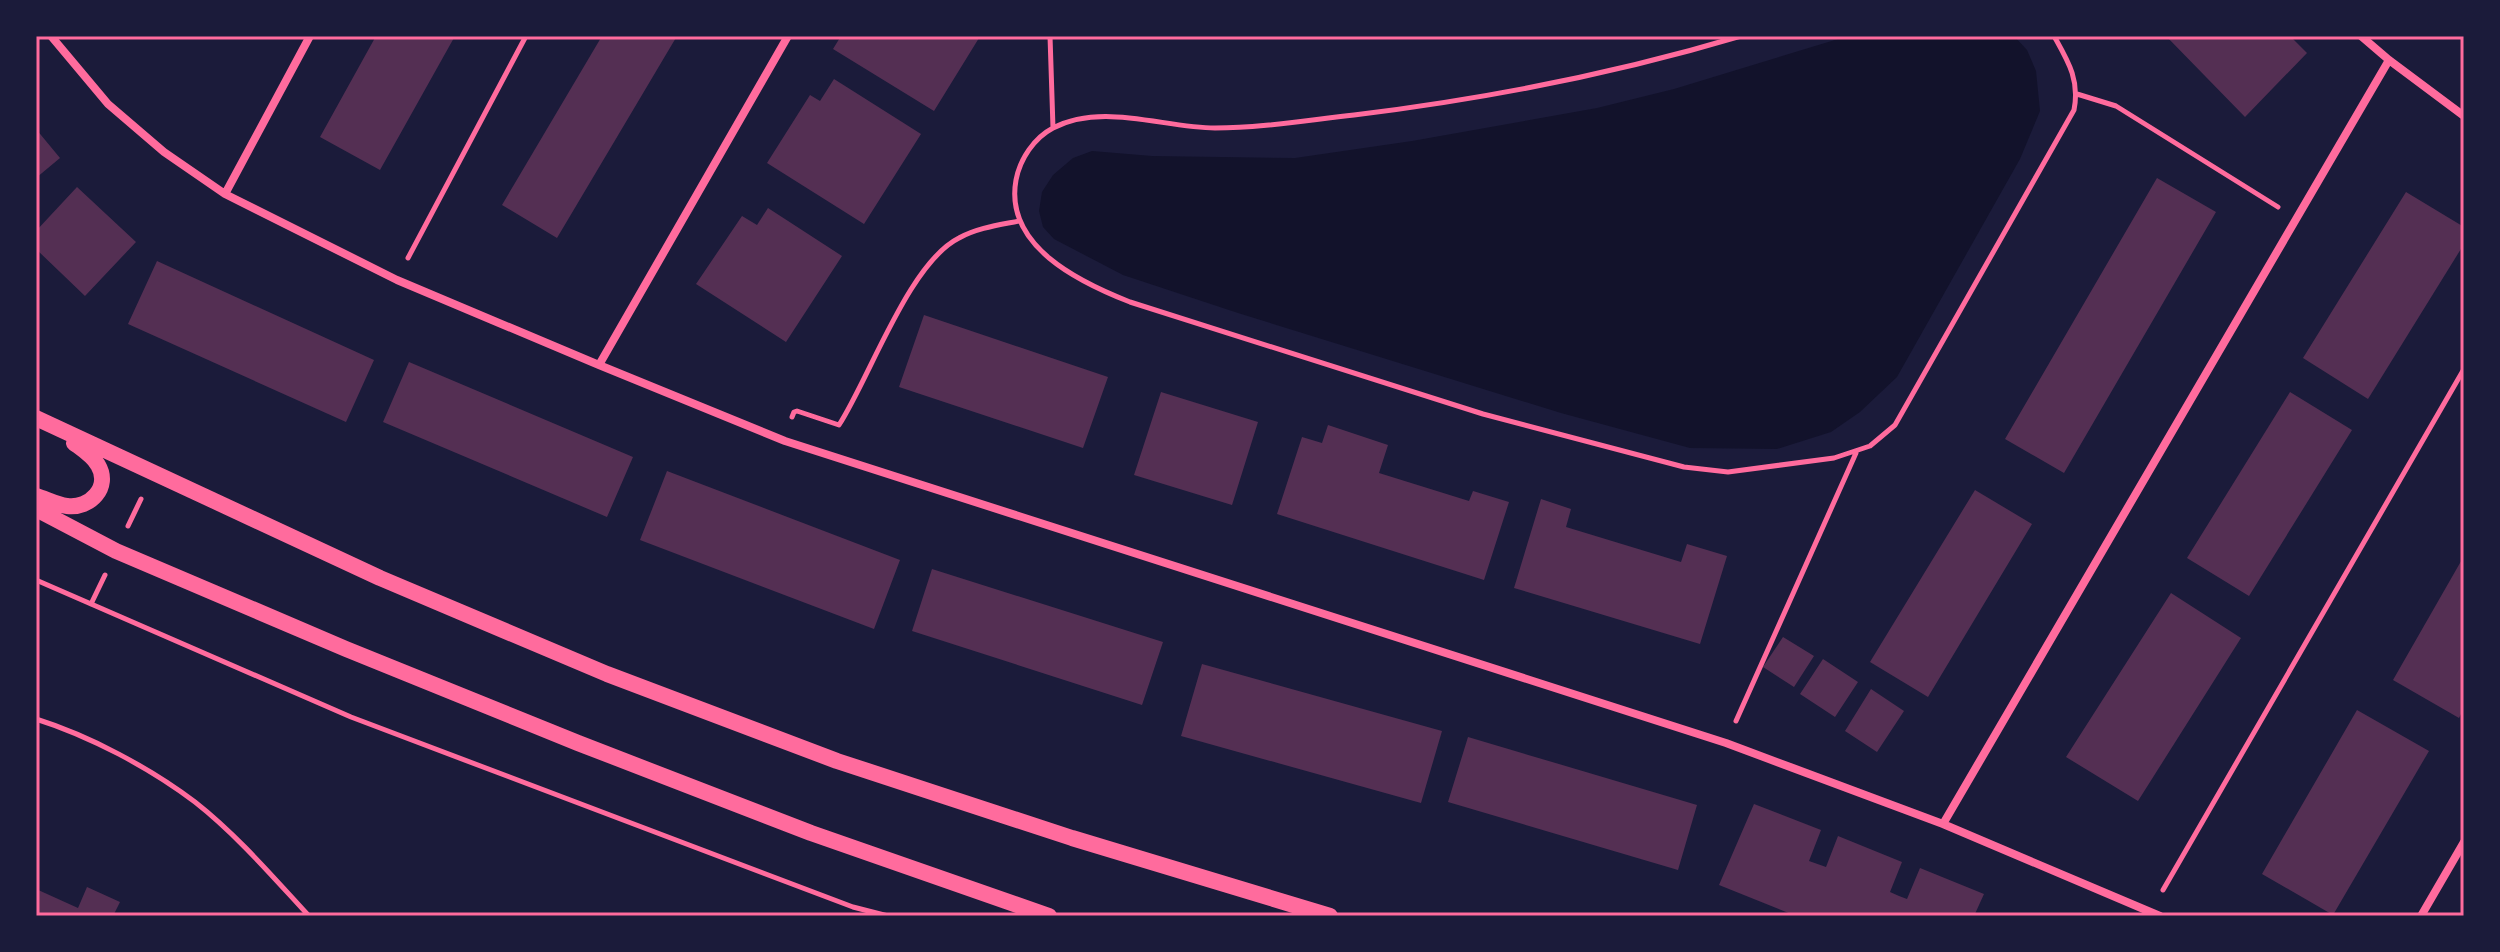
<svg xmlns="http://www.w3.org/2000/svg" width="2500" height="952" viewBox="0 0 2500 952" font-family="Overpass,sans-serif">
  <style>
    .water { fill: #12122b }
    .building { fill: #542f53 }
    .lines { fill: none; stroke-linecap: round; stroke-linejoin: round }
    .path { stroke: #ff6b9d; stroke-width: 5 }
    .minor { stroke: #ff6b9d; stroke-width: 8 }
    .secondary { stroke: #ff6b9d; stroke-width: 16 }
    .neatline { fill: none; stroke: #ff6b9d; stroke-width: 3 }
  </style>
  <rect width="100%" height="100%" fill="#1b1b3a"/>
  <path class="water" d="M1848,36h166l13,14 9,21 4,40 -20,48 -123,218 -37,35 -29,20 -54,17 -87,-1 -129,-35 -323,-100 -115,-38 -69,-36 -11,-12 -4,-16 3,-19 11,-17 20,-17 19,-7 60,5 143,2 117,-17 185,-33 77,-19z"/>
  <path class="building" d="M376,36h79l-75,134 -60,-33z
    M602,36h75l-120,202 -55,-33z
    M841,36h136l2,2 -45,73 -101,-62z
    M2166,36h124l17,17 -62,64z
    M834,79l87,55 -57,90 -97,-61 43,-68 10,6z
    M36,129l24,29 -24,20z
    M2157,178l59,34 -152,261 -59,-34z
    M77,187l59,55 -51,54 -49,-47v-18z
    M2406,192l58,35v17l-96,155 -65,-41z
    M768,208l74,48 -56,86 -90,-58 46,-68 15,9z
    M157,261l217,99 -28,62 -218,-98z
    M924,315l184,62 -25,71 -184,-61z
    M409,362l224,95 -26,60 -224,-95z
    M1161,392l97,30 -26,83 -98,-30z
    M2290,392l62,38 -103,166 -62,-38z
    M1328,425l60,20 -9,28 90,28 4,-10 36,11 -25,78 -207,-66 25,-77 20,6z
    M667,471l233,89 -26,69 -234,-89z
    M1975,490l57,34 -104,173 -58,-35z
    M1541,499l30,10 -5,18 115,35 6,-18 40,12 -27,88 -186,-56z
    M2464,556v152l-5,10 -66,-38z
    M932,569l231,73 -21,63 -230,-74z
    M2171,593l70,45 -103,163 -72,-44z
    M1783,637l31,19 -20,31 -31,-20z
    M1823,659l35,23 -23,35 -35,-23z
    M1202,664l240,67 -21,72 -240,-67z
    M1871,689l33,22 -27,41 -32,-21z
    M2357,710l72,41 -96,164 -71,-41z
    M1468,737l229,68 -19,65 -230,-68z
    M1754,804l67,26 -12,31 17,6 12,-31 64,26 -12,30 9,4 8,3 13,-31 64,26 -10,22h-178l-77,-31z
    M87,887l33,15 -7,14h-77v-27l42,19z"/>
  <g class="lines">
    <path class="path" d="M1050,36l3,92
      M1741,36c-127,38 -256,63 -387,79 -46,5 -92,13 -139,13 -51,0 -113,-26 -162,0 -19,10 -33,31 -37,52 -12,66 63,102 114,122l353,112 201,53 44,5 106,-14 36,-12 25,-21 179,-315c6,-30 -6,-49 -20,-74
      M2077,94l39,12 162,101
      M408,258l118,-222
      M792,417l2,-5 3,-1 42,14c31,-48 70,-162 120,-187 18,-10 40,-13 60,-17
      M128,526l13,-27
      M36,580l315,137 502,190 35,9
      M91,604l14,-29
      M36,719c54,17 114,49 159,83 42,33 78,75 114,114
      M1736,721l120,-268
      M2163,890l301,-521"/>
    <path class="minor" d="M51,36l57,68 56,48 61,42 172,86 202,85 186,76 941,302 217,81 217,92
      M2361,36l28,24 75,56
      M225,194l85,-158
      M599,365l189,-329
      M1943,824l446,-764
      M2421,916l43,-74"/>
    <path class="secondary" d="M36,418l344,160 227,96 230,87 235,77 258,78
      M36,496c10,3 21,9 31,10 23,3 44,-19 31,-41 -5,-9 -16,-16 -24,-22
      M36,509l80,42 230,98 232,94 233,90 238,83"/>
  </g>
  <rect width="2500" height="952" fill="none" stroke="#1b1b3a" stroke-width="76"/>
  <rect x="38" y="38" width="2424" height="876" class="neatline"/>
</svg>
